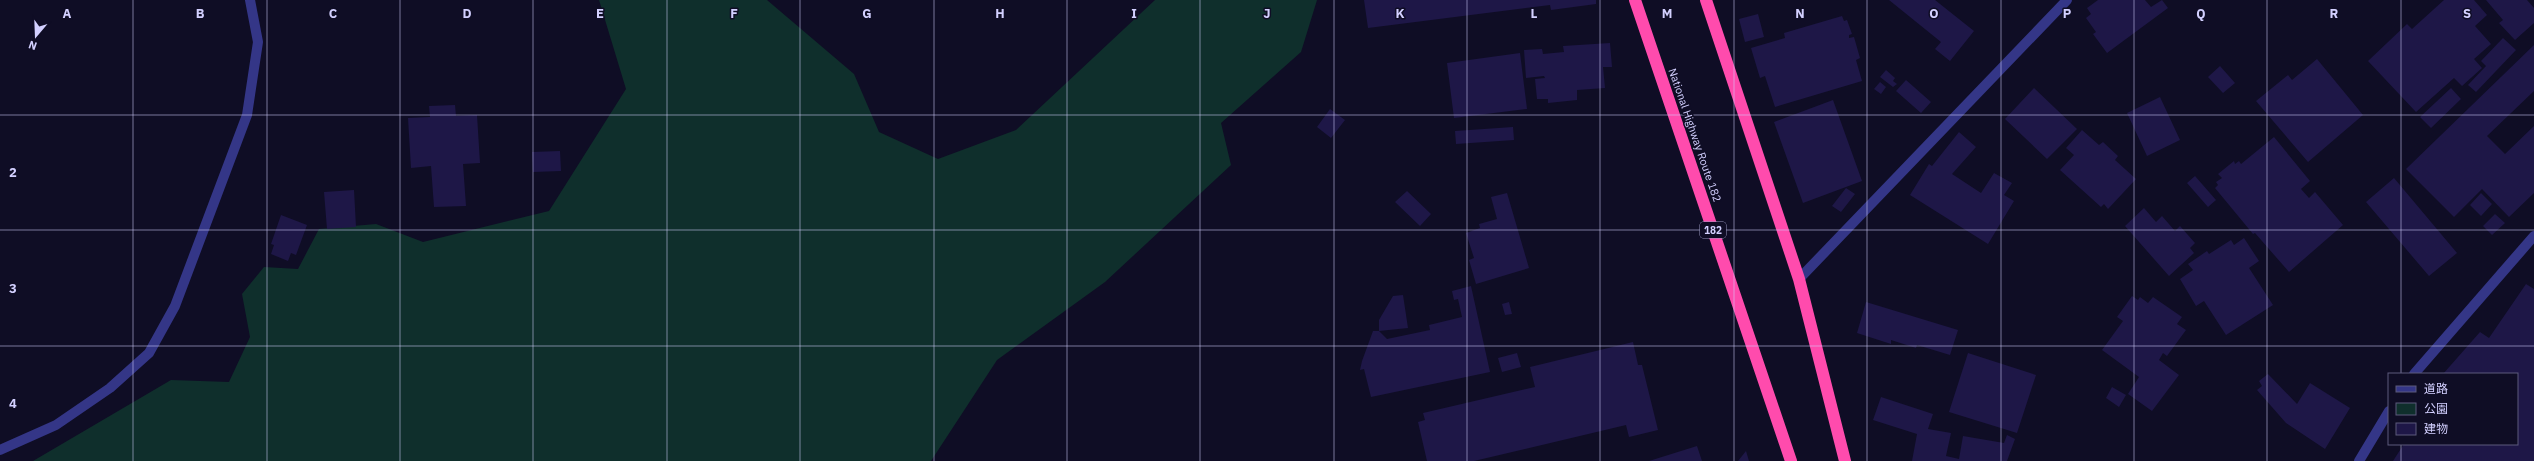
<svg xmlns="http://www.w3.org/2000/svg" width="2534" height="461" viewBox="0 0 2534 461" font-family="'IBM Plex Sans','Noto Sans JP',sans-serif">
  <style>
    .green { fill: #0f2f2c }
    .building { fill: #1e1747 }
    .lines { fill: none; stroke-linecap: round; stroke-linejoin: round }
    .minor { stroke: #343687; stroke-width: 10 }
    .highway { stroke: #ff4bad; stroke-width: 12 }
    .grid { fill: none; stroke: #d3d0ff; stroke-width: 1; stroke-opacity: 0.55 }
    .labels { text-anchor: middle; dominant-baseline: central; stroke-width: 3; stroke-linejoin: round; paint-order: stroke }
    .shield { fill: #0f0d25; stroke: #9896be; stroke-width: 1 }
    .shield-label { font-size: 10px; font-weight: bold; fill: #d3d0ff }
    .street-label { font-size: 11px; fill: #d3d0ff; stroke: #0f0d25 }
    .grid-label { font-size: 13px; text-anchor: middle; font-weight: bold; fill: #d3d0ff; stroke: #0f0d25; stroke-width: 3; stroke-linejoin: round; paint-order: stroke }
  </style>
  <rect width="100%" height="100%" fill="#0f0d25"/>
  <path class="green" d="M599,0h168l87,74 25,58 59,27 78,-29 139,-130h162l-16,52 -80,71 10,42 -126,117 -108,78 -66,101h-898l138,-81 58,2 21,-45 -8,-43 22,-27 34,2 21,-40 57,-5 47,18 126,-31 77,-122z"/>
  <path class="building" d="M1364,0h232v4l-45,6 -1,-5 -182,23z
    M1889,0h46l39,31 -24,30 -15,-12 6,-7z
    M2098,0h47l6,7 11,-7 6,8 -61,45 -14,-19 3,-2 -10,-14 5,-4 -4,-6z
    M2444,0h30l13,15 -12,11 16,18 -17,15 8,9 -20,18 -8,-8 -38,34 -48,-51 39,-37 5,5z
    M2486,0h41l7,8v15l-19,17 -16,-17 4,-3z
    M1758,14l6,23 -19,5 -6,-23z
    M1842,16l2,5 3,-1 5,14 -3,1v3l5,-1 6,21 -4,2 6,21 -87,26 -10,-31 -5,2 -9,-30 34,-10 -1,-5z
    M2503,38l13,12 -40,42 -8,-7 18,-19 -5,-5z
    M1610,43l2,24h-9l2,21 -28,2v10l-29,3v-4h-11l-2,-20 10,-1 -1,-2 -18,2 -2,-28 18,-1 1,5 21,-2 -1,-6z
    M2534,45v46l-47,45 18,18 29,-28v67l-25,24 -27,-28 -28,28 -48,-48z
    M1520,53l7,56 -73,9 -7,-55z
    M2317,59l46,56 -55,47 -52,-61 32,-26 4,5z
    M2220,66l15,17 -12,10 -15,-16z
    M1886,70l9,8 -2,3 4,3 -4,3 -13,-10z
    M1906,80l25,22 -10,11 -25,-22z
    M1880,82l6,5 -5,7 -7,-5z
    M2034,88l43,41 -30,30 -42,-40z
    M2451,88l10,11 -30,29 -11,-11z
    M2160,97l20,43 -33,16 -20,-43z
    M1833,100l29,81 -59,22 -29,-81z
    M455,105l1,11 21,-1 3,48 -17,1 3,42 -32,1 -3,-41 -20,2 -3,-50 22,-1 -1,-11z
    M1330,109l15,11 -14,18 -14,-11z
    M1513,127l1,13 -58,4 -1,-13z
    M2082,130l17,15 4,-3 15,14 -3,4 21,19 -28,30 -4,-5 -3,3 -41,-37 14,-15 -8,-7z
    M1959,132l17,15 -24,27 29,19 13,-20 18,10 -8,12 10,6 -26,43 -78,-49 19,-31 3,2z
    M2274,137l36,44 -9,8 8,9 6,-6 28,33 -54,47 -34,-39 -2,1 -38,-46 3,-3 -2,-3 6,-4 -4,-4 16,-13 1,3 4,-3 2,3z
    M560,151l1,20 -28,1 -1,-20z
    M2195,176l21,24 -8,7 -21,-24z
    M2394,178l63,75 -28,23 -63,-74z
    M1846,188l9,6 -14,18 -9,-6z
    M354,190l2,37 -29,2 -3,-37z
    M1407,191l24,23 -11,12 -25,-24z
    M1507,193l22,75 -53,16 -7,-24 5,-2 -8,-25 14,-5 -1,-4 18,-5 -6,-22z
    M2481,193l11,11 -11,12 -11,-11z
    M2144,208l12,14 6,-6 13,15 5,-5 15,17 -5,5 4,5 -25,23 -44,-50z
    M2495,214l10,9 -13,12 -9,-9z
    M281,215l26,10 -11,30 -5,-2 -3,8 -17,-7 3,-9 -3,-1z
    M2244,238l15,23 -10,7 24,37 -47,30 -22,-34 -8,5 -16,-27 13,-9 -5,-6 19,-13 2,3 22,-14 3,5z
    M2526,284l8,5v172h-141l11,-17h113v-70h-74l37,-42 9,6z
    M1471,286l19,86 -119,25 -7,-28 -4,1 2,-9 11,-30h6v-11l14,-24 10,-1 5,33 -29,3 8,8 43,-9 -1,-5 33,-8 -4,-18 -4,1 -2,-9z
    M2132,296l6,4 2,-3 8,6 5,-6 29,20 -5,7 9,6 -19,26 -4,-3 -4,7 20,15 -27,36 -24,-17 11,-17 -37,-27 21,-29 -6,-4z
    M1509,302l3,12 -7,1 -3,-11z
    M1866,302l92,28 -8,25 -33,-10 -1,3 -25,-8v4l-34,-11z
    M1633,342l5,23h4l16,65 -29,7 -3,-12 -152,36h-47l-9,-39 7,-2 -2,-7 112,-26 -5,-20z
    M1517,353l4,14 -19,5 -4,-14z
    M1968,353l68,22 -19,58 -68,-21z
    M2268,374l29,30 13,-21 40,25 -25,41 -39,-26 -29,-33 5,-4 -3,-5z
    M2112,387l14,8 -7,12 -13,-9z
    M1881,397l52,17 -5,15 23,4 -5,23 13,3 4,-23 41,7 3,-8 8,4 -8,22h-95l5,-27 -44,-14z
    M1697,446l5,15h-53z
    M1746,451l3,10h-11z"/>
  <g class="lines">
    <path class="minor" d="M1799,279l268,-279
      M2414,374l120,-138
      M0,450l56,-25 54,-37 39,-35 26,-47 72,-191 11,-73 -8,-42
      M2359,461l30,-50"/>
    <path class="highway" d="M1635,0l156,461
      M1706,0l93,279 46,182"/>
  </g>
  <path class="grid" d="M133,0v461M267,0v461M400,0v461M533,0v461M667,0v461M800,0v461M934,0v461M1067,0v461M1200,0v461M1334,0v461M1467,0v461M1600,0v461M1734,0v461M1867,0v461M2001,0v461M2134,0v461M2267,0v461M2401,0v374M0,115h2534M0,230h2534M0,346h2534M2401,444v17"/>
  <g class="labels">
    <rect class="shield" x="1700" y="222" width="26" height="16" rx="3"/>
    <g class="shield-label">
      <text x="1713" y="230">182</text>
    </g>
    <g class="street-label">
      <text transform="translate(1695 135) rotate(71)">National Highway Route 182</text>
    </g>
  </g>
  <g class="grid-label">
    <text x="67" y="18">A</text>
    <text x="200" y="18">B</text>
    <text x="333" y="18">C</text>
    <text x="467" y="18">D</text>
    <text x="600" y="18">E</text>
    <text x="734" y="18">F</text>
    <text x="867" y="18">G</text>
    <text x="1000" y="18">H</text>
    <text x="1134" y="18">I</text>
    <text x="1267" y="18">J</text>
    <text x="1400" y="18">K</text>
    <text x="1534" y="18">L</text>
    <text x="1667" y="18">M</text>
    <text x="1800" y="18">N</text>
    <text x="1934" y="18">O</text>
    <text x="2067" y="18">P</text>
    <text x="2201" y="18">Q</text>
    <text x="2334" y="18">R</text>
    <text x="2467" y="18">S</text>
    <text x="13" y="177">2</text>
    <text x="13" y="293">3</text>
    <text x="13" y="408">4</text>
  </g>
  <rect x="2388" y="373" width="130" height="72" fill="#0f0d25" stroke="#5d5b7c"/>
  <rect x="2396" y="386" width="20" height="6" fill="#343687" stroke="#5d5b7c"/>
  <text x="2424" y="393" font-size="12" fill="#d3d0ff">道路</text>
  <rect x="2396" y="403" width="20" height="12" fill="#0f2f2c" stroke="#5d5b7c"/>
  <text x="2424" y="413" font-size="12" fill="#d3d0ff">公園</text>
  <rect x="2396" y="423" width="20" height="12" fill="#1e1747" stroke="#5d5b7c"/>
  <text x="2424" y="433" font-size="12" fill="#d3d0ff">建物</text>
  <g transform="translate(36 36) rotate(199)" stroke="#0f0d25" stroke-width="3" paint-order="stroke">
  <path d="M0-3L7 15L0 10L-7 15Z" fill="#d3d0ff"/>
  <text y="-6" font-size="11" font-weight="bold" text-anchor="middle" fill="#d3d0ff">N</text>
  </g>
</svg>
